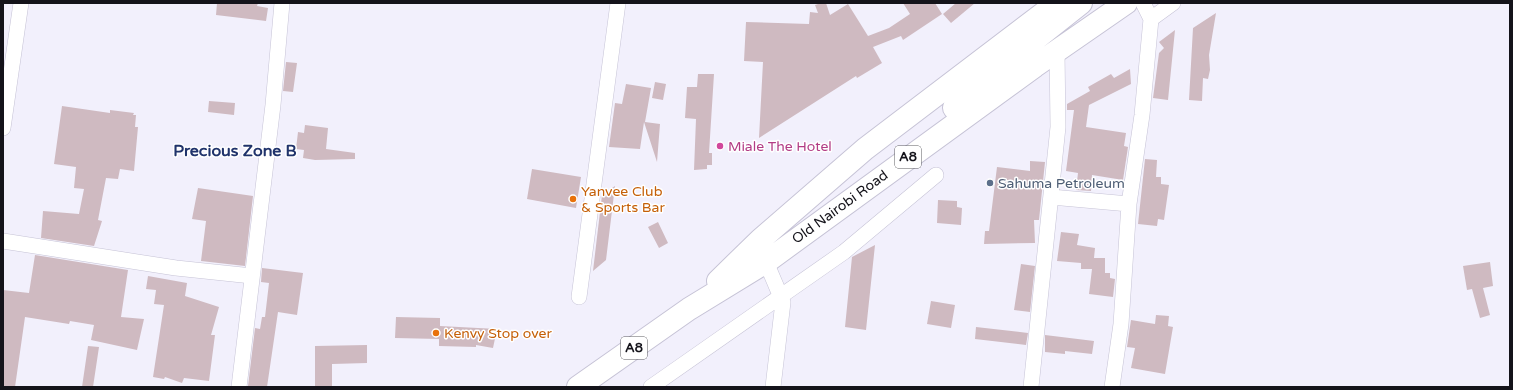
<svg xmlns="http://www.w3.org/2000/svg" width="1513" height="390" viewBox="0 0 1513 390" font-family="'Varela Round',sans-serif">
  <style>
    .building { fill: #cfbac1 }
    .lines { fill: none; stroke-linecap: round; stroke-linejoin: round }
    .minor-casing { stroke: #c6c3d6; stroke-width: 16 }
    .trunk-casing { stroke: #c6c3d6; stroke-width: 24 }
    .minor { stroke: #fff; stroke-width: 15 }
    .trunk { stroke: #fff; stroke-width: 22 }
    .hotel-dot { fill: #d1479c; stroke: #fff; stroke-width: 1.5 }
    .service-dot { fill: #5c6f8a; stroke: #fff; stroke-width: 1.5 }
    .food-dot { fill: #e8710a; stroke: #fff; stroke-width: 1.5 }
    .labels { text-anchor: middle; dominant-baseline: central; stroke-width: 3; stroke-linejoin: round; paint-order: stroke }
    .shield { fill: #fff; stroke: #5a5a5f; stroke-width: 1 }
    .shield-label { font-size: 13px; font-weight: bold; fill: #14131a }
    .hotel-label { font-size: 14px; fill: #b23c85; stroke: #fff; text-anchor: start }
    .service-label { font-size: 14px; fill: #4e5e75; stroke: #fff; text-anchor: start }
    .food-label { font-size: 14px; fill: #c56008; stroke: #fff; text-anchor: start }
    .street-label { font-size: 14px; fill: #14131a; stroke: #fff }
    .quarter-label { font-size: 16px; font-weight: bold; fill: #20336b; stroke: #fff }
  </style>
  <rect width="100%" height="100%" fill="#f2f0fc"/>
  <path class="building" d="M217,3h41l-1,3 11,2 -2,13 -50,-6z
    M821,3h5l4,12 18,-11 20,32 21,-8 21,-14 -7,-11h32l7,11 -39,26 -2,-4 -28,11 9,16 -25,15 -1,-2 -97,62 4,-76 -19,-1 2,-39 63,2 1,-12 8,1 -3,-8z
    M956,3h19l-24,20 -8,-9z
    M1216,13l-7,42 1,15 -2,9 -5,-1 -1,23 -13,-1 4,-72z
    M1175,30l-7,70 -15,-2 6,-45 5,-5 -5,-6z
    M286,62l11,1 -4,29 -10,-1z
    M1130,69l1,15 -42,21 -3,22 40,6 -2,13 4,1 -5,33 -31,-5 -1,16 -15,-1 2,-17 -12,-2 8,-61h-7v-6l23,-13 -2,-4 23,-13 3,4z
    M698,74h16l-5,79h3v12h-5v4l-13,1 2,-51 -11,-1 2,-31h10z
    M655,82l11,2 -3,16 -11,-2z
    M626,84l25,4 -6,34 15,2 -3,38 -13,-40 -4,27 -31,-2 6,-44 7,1z
    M209,101l26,2 -1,12 -26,-3z
    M62,106l48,7v-3l24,3 -1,2h3l-1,12h3l-4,44 -14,-2 -2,10 -12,-1 -8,42 4,1 -8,25 -53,-8 2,-27 36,3 5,-25 -10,-1 2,-21 -22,-3z
    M305,125l23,3 -2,21 29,4v6l-40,1 -12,-2 1,-8 -8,-1 2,-17 6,1z
    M1145,159l12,1 -1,17h5v7l8,1 -5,35 -6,-1 -1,7 -19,-2z
    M1030,161l15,1 -6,58h-5l1,23 -51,1 1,-13h4l8,-64 33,4z
    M532,169l49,8 -5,31 -49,-9z
    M615,186l-9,74 -13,11 9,-76z
    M198,188l55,8 -8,70 -44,-5 5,-40 -14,-2z
    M938,200l19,1v6l5,1 -1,17 -24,-2z
    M658,222l10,21 -9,5 -11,-21z
    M1061,232l18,2 -2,11 18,3 -1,10h11v15h5v5l5,1 -2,18 -24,-3 3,-25h-11v-6l-24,-2z
    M875,245l-9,85 -21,-3 7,-70z
    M35,255l93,15 -7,47 23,2 -7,31 -46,-10 3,-15 -24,-4 -1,3 -44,-7 -10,70h-12v-97l26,3z
    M1490,262l3,24 -10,2 7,27 -10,3 -8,-29 -5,1 -4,-24z
    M1021,264l14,2 -5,46 -16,-2z
    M262,268l41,5 -6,42 -19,-3 -11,75h-13l-6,-1 7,-58 5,1 2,-12h3l4,-34 -8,-1z
    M148,276l39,7 -2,13 34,11 -8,28h4l-6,46 -25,-3 -2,5 -17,-6 -1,2 -11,-2 11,-72 -10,-1 2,-14 -10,-1z
    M931,301l24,4 -4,23 -24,-4z
    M1156,315l13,1 -1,10 5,1 -8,47 -34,-6 4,-20 -8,-1 4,-27 24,4z
    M396,317l44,1v8l57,3 -4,19 -17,-3v2l-37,-1v-7l-44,-1z
    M976,327l52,6 -2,12 -51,-6z
    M1045,335l49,6 -2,13 -27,-3v3l-20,-2z
    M367,345v18l-35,1v23h-17v-41z
    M88,346l11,1 -6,40h-11z"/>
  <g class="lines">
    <g class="minor-casing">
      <path id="minor" d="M1151,19l22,-16
        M3,128l18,-125
        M1051,197l78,7
        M3,241l173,27 76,8
        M766,262l17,40 -10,85
        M579,297l39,-294
        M239,387l34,-282 9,-102
        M651,387l193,-135 92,-77
        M1031,387l27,-260 -1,-76
        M1112,387l9,-63 8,-120 13,-89 9,-96 -8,-16"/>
    </g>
    <g class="trunk-casing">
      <path id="trunk" d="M954,108l65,-56 62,-49
        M718,281l42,-41 105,-91 192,-146
        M578,387l111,-78 77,-47 269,-196 91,-63"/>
    </g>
    <use href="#minor" class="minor"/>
    <use href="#trunk" class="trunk"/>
  </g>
  <circle class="hotel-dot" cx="720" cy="146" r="4"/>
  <circle class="service-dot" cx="990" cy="183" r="4"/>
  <g class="food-dot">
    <circle cx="573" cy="199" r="4"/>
    <circle cx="436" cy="333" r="4"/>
  </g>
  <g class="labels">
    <g class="shield">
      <rect x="895" y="146" width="26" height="22" rx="3"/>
      <rect x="621" y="337" width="26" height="22" rx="3"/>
    </g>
    <g class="shield-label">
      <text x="908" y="157">A8</text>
      <text x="634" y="348">A8</text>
    </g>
    <g class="hotel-label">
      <text x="728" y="146">Miale The Hotel</text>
    </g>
    <g class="service-label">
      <text x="998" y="183">Sahuma Petroleum</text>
    </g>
    <g class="food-label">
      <text x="581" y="191">Yanvee Club<tspan x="581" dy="16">&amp; Sports Bar</tspan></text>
      <text x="444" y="333">Kenvy Stop over</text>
    </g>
    <g class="street-label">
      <text transform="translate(840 207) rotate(-36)">Old Nairobi Road</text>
    </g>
    <g class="quarter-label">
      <text x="235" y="151">Precious Zone B</text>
    </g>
  </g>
  <rect width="1513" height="390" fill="none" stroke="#14131a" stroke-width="8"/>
</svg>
